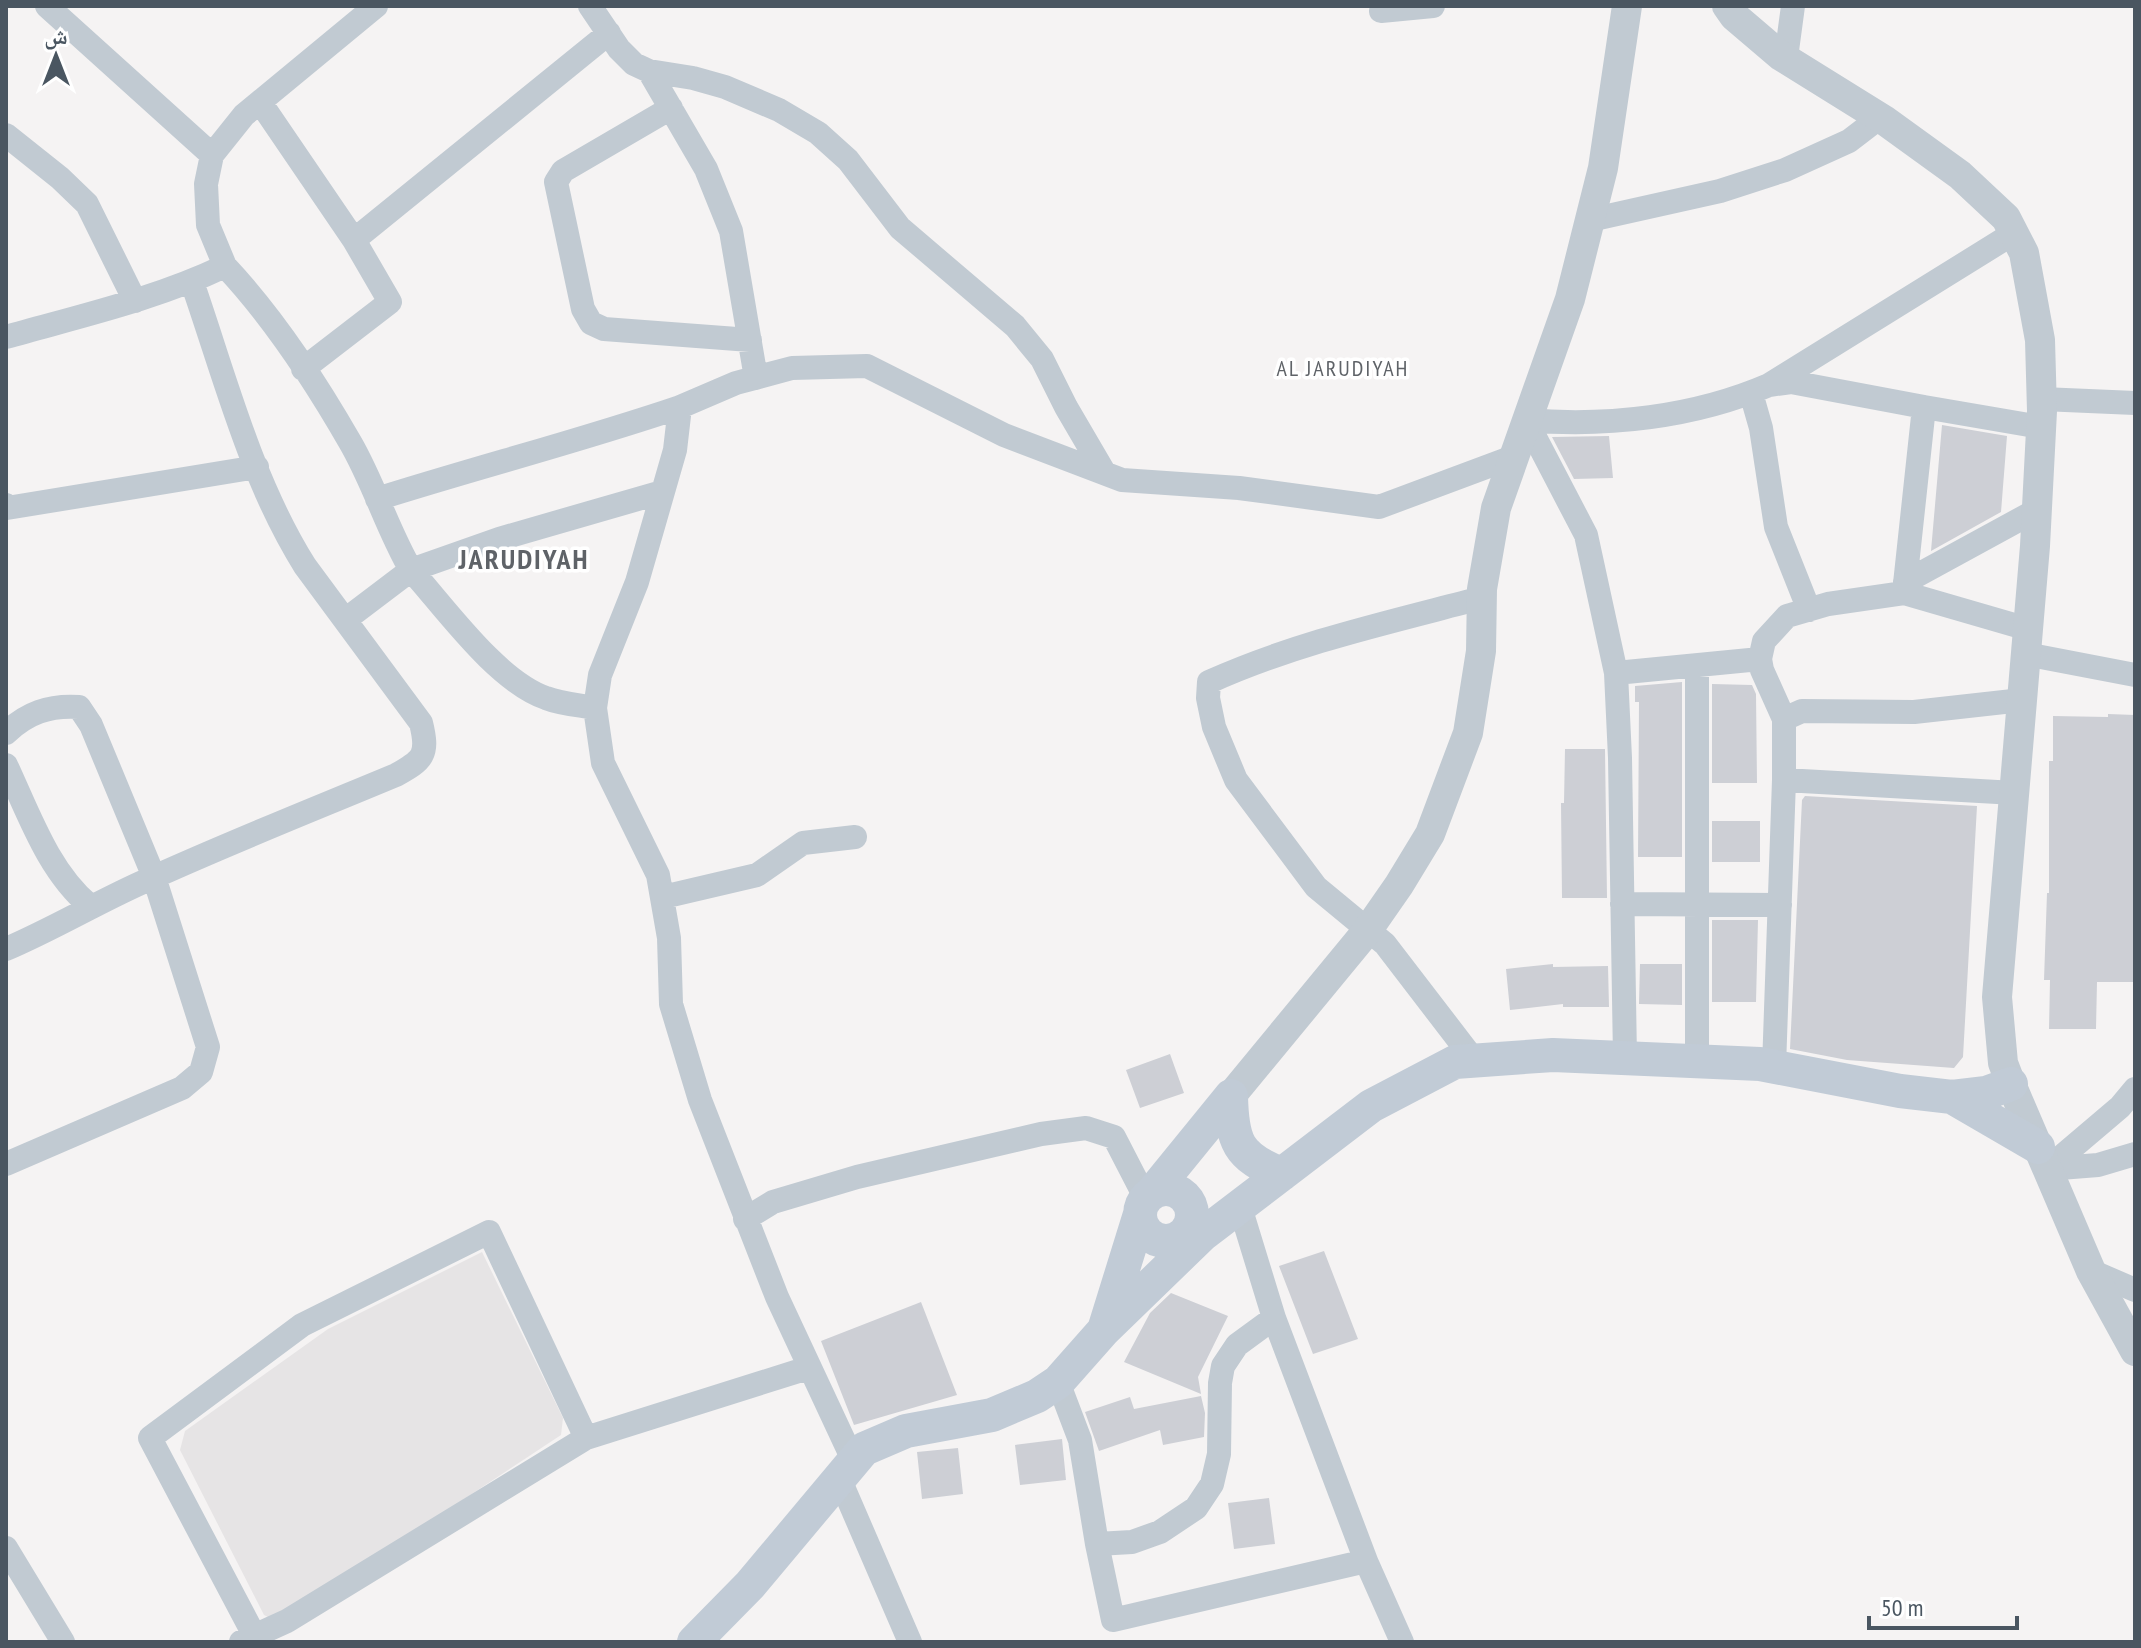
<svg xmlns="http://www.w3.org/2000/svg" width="2141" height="1648" viewBox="0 0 2141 1648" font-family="'PT Sans Narrow','Noto Naskh Arabic',sans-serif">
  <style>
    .education { fill: #e6e4e5 }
    .building { fill: #cdcfd5 }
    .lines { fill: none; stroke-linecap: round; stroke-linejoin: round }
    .minor { stroke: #c1cad2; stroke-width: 24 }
    .tertiary { stroke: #c1cad2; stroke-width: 30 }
    .secondary { stroke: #c1cbd6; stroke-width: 34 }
    .labels { text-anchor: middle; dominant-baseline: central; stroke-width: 7; stroke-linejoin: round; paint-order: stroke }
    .neighbourhood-label { font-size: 22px; letter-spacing: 2px; fill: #5f6368; stroke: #fff }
    .district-label { font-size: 28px; font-weight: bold; letter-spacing: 2px; fill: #5f6368; stroke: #fff }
  </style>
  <rect width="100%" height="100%" fill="#f5f3f3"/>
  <path class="education" d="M482,1252l81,166 -2,17 -283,187 -14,-7 -84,-165 5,-19 143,-102z"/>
  <path class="building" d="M1942,425l65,11 -6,76 -70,39z
    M1609,436l4,42 -39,1 -22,-42z
    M1682,682v175h-44l1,-155h-4v-16z
    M1712,684l40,1 4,9 1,89h-45z
    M2108,714l27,1v267h-38l-1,47h-47l1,-49h-6l3,-87h2v-132h4v-45l55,1z
    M1565,749h40l2,149h-45l-1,-95h3z
    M1805,796l172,10 -14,251 -9,11 -107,-8 -57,-11 12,-249z
    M1712,821h48v41h-48z
    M1712,920h46l-2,82h-44z
    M1553,964v3l55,-1 1,41h-46v-3l-53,6 -4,-41z
    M1640,964h42v41l-43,-1z
    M1170,1054l14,39 -44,15 -14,-38z
    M1324,1251l34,88 -45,15 -34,-88z
    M1171,1293l57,23 -30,61 3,17 -77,-32 26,-49z
    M921,1302l36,93 -103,30 -33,-84z
    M1201,1396l4,17 -1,24 -41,8 -3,-15 -61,21 -14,-39 45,-15 4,12z
    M1062,1439l4,41 -46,5 -5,-40z
    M958,1448l5,46 -41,5 -5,-47z
    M1269,1498l6,46 -41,5 -6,-46z"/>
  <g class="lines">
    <path class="minor" d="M47,6l165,149
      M590,6l29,43 15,15 15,7 44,7 32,9 54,23 39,23 30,27 52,68 115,98 27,33 24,48 38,65
      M1381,11l52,-5
      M1786,58l7,-52
      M649,71l57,98 25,62 25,147
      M260,102l94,138 255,-207
      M671,108l-108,63 -7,11 27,127 8,14 13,6 146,11
      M6,135l54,43 27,26 48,97
      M1590,220l130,-29 65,-21 64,-29 30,-23
      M225,266c48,51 90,115 125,176 24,41 37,87 61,128l88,-31 163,-47
      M6,337c74,-21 150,-38 219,-71l-17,-41 -2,-41 6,-29 32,-40 132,-109
      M303,369l87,-67 -36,-62
      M1751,393l10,35 15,99 33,83
      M2042,399l93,4
      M1924,407l-133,-25 -22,3 245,-152
      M1526,420l60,115 30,138 4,85 5,300
      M1526,420c81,7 169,-3 243,-35
      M377,499c101,-32 203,-58 303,-92
      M6,505l1,3 250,-41
      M1905,582l132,-72
      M1904,593l20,-186 117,20
      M345,620l66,-50c35,39 86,111 135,128 15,6 33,7 49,10
      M2026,654l109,21
      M1616,673l144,-14
      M1784,719l-22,-49 -2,-11 4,-18 23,-25 41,-12 76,-11 124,36
      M6,733c21,-20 43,-28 73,-26l12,18 63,152 54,170 -7,25 -19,16 -176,76
      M6,765c23,49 42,106 84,141
      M1784,780v-61l18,-8 112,1 108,-12
      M663,897l94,-22 46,-32 52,-6
      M1622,904l158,1
      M6,949c47,-20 90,-46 137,-67 83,-38 169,-72 253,-107 27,-15 33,-20 25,-52l-116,-157c-54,-86 -80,-189 -113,-284
      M1474,1060l-89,-116 -69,-57 -80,-107 -22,-53 -6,-29 1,-16c86,-39 181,-60 272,-84
      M1697,1061v-395
      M1774,1067l10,-287 231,13
      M2047,1169l73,-62 15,-18
      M2047,1169l51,-4 37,-11
      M745,1219l28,-17 84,-25 184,-43 45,-6 28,9 32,62
      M2091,1271l44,19
      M1058,1382l22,58 17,104 35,-2 28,-10 36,-24 16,-24 7,-30 1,-71 3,-17 14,-21 37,-27 -34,-111
      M854,1462l-77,-165 -77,-197 -29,-96 -2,-66 -11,-63 -55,-112 -8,-55 5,-33 37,-93 38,-132 5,-43 56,-24 56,-15 75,-2 137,69 118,45 117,8 140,19 134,-50
      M840,1480l70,162
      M1097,1544l16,76 253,-59 -92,-243
      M6,1548l57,94
      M1366,1561l36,81
      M254,1635l-104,-197 152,-113 187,-93 97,206 222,-70
      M241,1642l46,-21 299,-183"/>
    <path class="tertiary" d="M1727,6l7,10 47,40 103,64 76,55 46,43 18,35 16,87 2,71 -7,135 -38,451 6,66 8,21 80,187 44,80
      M1231,1096l136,-165 32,-46 31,-51 38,-101 13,-82 1,-62 14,-81 74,-209 33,-131 24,-162"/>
    <path class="secondary" d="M1231,1096c1,45 6,61 51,78
      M1952,1097l86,50
      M1140 1215a26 26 0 1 1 52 0a26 26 0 1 1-52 0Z
      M1152,1193l79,-97
      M1104,1330l98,-95 169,-129 84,-44 98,-7 207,9 140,27 52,6 34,-4 25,-9
      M694,1642l56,-57 114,-136 42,-18 86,-16 45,-19 21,-14 46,-52 36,-116"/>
  </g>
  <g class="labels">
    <g class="neighbourhood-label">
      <text x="1343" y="368">AL JARUDIYAH</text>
    </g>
    <g class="district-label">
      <text x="524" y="558">JARUDIYAH</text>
    </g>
  </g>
  <rect width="2141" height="1648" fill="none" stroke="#4a5661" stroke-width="16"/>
  <g transform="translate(56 56)" stroke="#ffffff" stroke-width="6" paint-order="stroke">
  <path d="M0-6L14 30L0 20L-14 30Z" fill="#4a5661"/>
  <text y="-12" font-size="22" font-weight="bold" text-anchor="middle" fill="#4a5661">ش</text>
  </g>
  <path d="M1869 1616v12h148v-12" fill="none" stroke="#4a5661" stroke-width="4"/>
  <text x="1881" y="1616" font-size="24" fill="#4a5661" stroke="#ffffff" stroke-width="6" paint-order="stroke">50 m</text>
</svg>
